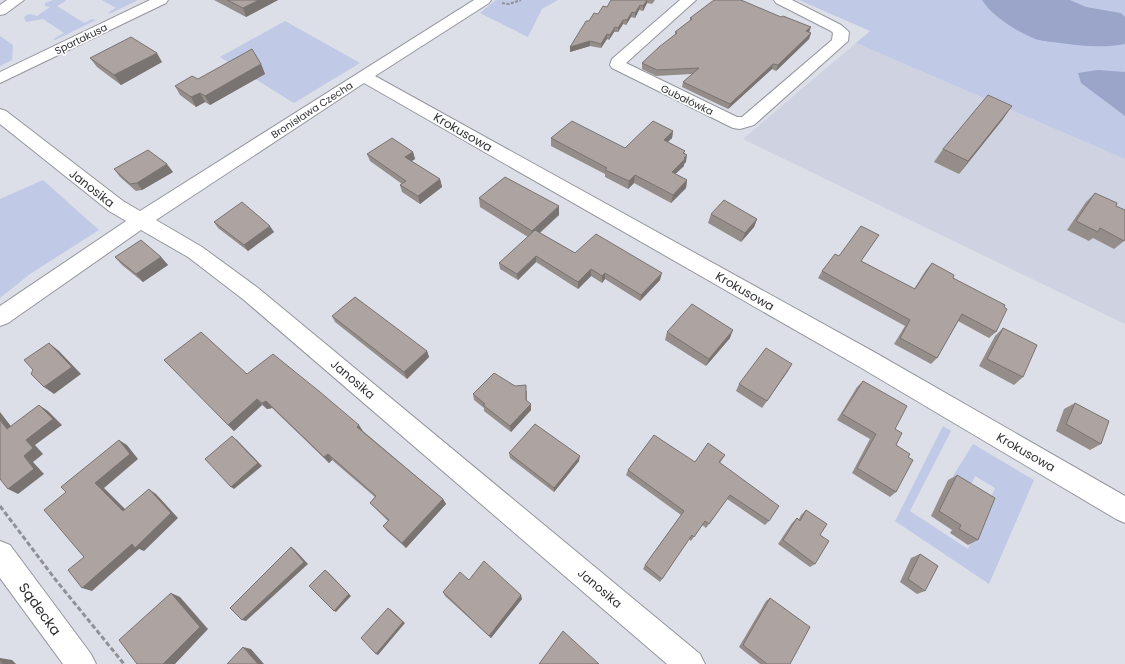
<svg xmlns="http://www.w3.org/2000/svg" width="1125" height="664" viewBox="0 0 1125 664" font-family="Poppins,sans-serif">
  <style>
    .built { fill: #ced2e1 }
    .green { fill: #c0c9e6 }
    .water { fill: #9ba5c9 }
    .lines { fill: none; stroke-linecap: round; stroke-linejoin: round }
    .minor-casing { stroke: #94969e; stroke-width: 2 }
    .path-far1 { stroke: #8f9197; stroke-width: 2; stroke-dasharray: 3 1.5; stroke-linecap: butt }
    .path { stroke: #8f9197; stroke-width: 3; stroke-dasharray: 5 2.5; stroke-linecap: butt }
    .minor { fill: #fff; fill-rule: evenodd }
    .wall { fill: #958d8a }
    .shaded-wall { fill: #797371 }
    .building { fill: #ada4a1; stroke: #797371 }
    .labels { text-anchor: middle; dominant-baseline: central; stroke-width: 3.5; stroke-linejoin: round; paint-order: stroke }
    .far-street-label { font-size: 10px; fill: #2f3033; stroke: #fff }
    .street-label { font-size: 12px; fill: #2f3033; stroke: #fff }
    .near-street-label { font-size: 14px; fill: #2f3033; stroke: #fff }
  </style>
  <rect width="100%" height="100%" fill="#dcdfe7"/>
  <path class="built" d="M856,43l269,116v165l-382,-185z"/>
  <path class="green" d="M53,0h12l1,1 -9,5 27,17 8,-4 4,1 -41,20 -2,-1 11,-6 -21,-14 -17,3 -2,-4 2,-3 5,-1 6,2 13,-9 -5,-1v-3z
    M102,0h36l-29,14 1,-3 6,-3z
    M496,0h62l-16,9 -14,28 -48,-24z
    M799,0h326v159l-269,-116 14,-12z
    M285,21l75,42 -66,40 -74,-46z
    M0,36l13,9 -1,15 -12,6z
    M43,180l56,50 -69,44 -30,24v-99z
    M943,426l8,5 -41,80 58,38 27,-61 -20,-12 -5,11 -17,-11 20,-32 61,36 -45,104 -94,-63z"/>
  <path class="water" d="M982,0h88l16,7 35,6 4,4v27c-24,5 -49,1 -73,-2 -6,-1 -13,-1 -19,-4 -16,-6 -42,-23 -51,-38z
    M1098,70l27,2v44l-44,-33 -3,-10z"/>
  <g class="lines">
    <g class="minor-casing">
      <path id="minor" d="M7,0h17l-19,14 -5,1v-10z
        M150,0h18l-2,3 -166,80v-11z
        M474,0h17l-2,3 -114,73 499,276 251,144v27l-9,-4 -258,-153 -494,-283 -208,137 46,27 56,41 442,366 5,10h-38l-423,-364 -56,-43 -47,-27 -133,93 -8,3v-20l126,-85 -17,-10 -109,-87v-15l6,2 117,90 17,10z
        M680,0h16l-70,63 111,54h5l90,-77 1,-7 -2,-2 -55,-28 -2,-3h18l49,25 8,7 -1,9 -94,84 -14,4 -7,-1 -121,-60 -2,-3 2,-6z
        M0,541l10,4 81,109 5,10h-33l-63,-86z"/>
    </g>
    <path class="path-far1" d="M502,3l7,1 12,-4"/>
    <path class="path" d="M0,506l55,73 69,85"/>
    <use href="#minor" class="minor"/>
  </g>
  <path class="wall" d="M214,0h64l-32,17z
    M611,0h44l-3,4 -5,-1 -4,8 -4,-1 -4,8 -4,-1 -5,8 -3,-1 -5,8h-4l-5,8 -2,-1 -6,9 -11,-2 -20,6 19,-31 18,-14z
    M690,18l119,14 2,1 -2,6 -33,32 -4,-2 -44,40 -46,-22 1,-5 9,-8 -36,2 -14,-7v-6l33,-28v-3l15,-11z
    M90,58l72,4 -41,23 -24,-18z
    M261,64l4,10 -55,31 -5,-3 -9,5 -16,-12 -5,-9 23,-7z
    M1003,119l-44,55 -25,-12 9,-13z
    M673,131l-1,7 -4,4 17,11 1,9 -2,2v2l-9,8 12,6 -1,8 -15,15 -37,-20 -6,6 -23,-12v-3l-54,-28v-8l74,10z
    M413,152l2,7 -4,2 29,18 2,8 -22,17 -18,-12 -2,-7 2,-1 -32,-23 -3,-7z
    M114,169l59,3 -31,18 -6,1 -16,-14z
    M1095,193l21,13 8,35 -10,8 -21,-11 -4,3 -22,-11 19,-28z
    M479,198l80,8v9l-19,18 35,20 85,27 -20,21 -35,-22 -3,4 -11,-7 -13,13 -42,-27 -18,18 -18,-11 -1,-6 29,-26 -48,-30z
    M711,214l46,5 -3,8 -13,15 -33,-19z
    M214,222l60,10 -26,19 -30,-23z
    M879,235l-18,26 53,28 12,-19 6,-7 21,15 51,29 -8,25 -7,6 -31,-17 -21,37 -6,6 -37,-20 11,-18 -87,-48 4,-7 17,-15z
    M115,257h46l7,8 -25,17 -21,-17z
    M332,316l95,35 2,6 -22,22 -72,-57z
    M1003,328l20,49 -9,8 -35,-19 16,-30z
    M667,332l63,6 -24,28 -41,-26z
    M788,371l-26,37 -26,-17 3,-7z
    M247,374l116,57 80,68 3,5 -40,44 -19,-17 -4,-5 5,-5 -18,-18 5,-6 -43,-37 -3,3 -57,-55 -5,1 -5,-4 -28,26 -6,-6z
    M863,381l32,48 1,16 12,12 -12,35 -6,5 -38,-24 18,-34 -33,-19 20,-33z
    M515,386l12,5v10l4,9 -20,22 -27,-21v-3l-10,-8 -1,-6z
    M1075,403l26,41 -11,6 -34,-19 8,-22z
    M509,453l70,8 -25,31 -44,-34z
    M725,455l-5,8 49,58 -4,4 -38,-26 -21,29 -4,-3 -11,16 -2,-2 -29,43 -17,-13 2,-4 36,-50 -55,-40 2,-5 67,-8z
    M957,475l21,65 -10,5 -18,-12 2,-3 -21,-14 17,-36z
    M806,510l14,25 -5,29 -5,3 -32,-23 14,-21 5,-5 2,1 2,-4z
    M920,554l5,37 -8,3 -17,-12 11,-24z
    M469,580l53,19 -31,39 -46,-42 -2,-4z
    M770,598l20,66h-30l-21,-17 27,-46z"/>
  <path class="shaded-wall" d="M259,0h19l-32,17 -3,-9z
    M647,0v3l-4,8v-5z
    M640,5l-1,5 -4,8v-5z
    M632,12l-1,5 -5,8 1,-5z
    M623,20v4l-5,8v-4z
    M615,27l-1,5 -5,8 1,-5z
    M811,27l-2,6 -3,-2z
    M811,33l-2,6 -33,32 2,-6z
    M607,34v5l-6,9v-4z
    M590,41v5l-20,6v-5z
    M157,53l5,9 -41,23 -7,-10z
    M261,64l4,10 -55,31 -5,-9z
    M773,64l-1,5 -44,40 2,-5z
    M200,93l5,9 -9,5 -5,-10z
    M1012,106l-9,13 -44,55 9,-13z
    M673,131l-1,7 -10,9 2,-7z
    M413,152l2,7 -8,5 -2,-7z
    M687,155l-1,7 -2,2v2l-14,13 2,-7z
    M167,164l6,8 -31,18 -5,-7z
    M635,175l-1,8 -6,6 1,-8z
    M440,179l2,8 -22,17 -2,-8z
    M687,180l-1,8 -15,15 2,-8z
    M559,206v9l-27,24v-8z
    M757,219l-3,8 -13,15 4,-9z
    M270,226l4,6 -26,19 -4,-6z
    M536,256v6l-18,18 -1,-6z
    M161,257l7,8 -25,17 -7,-8z
    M591,269v7l-13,13v-7z
    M605,273v6l-3,4v-7z
    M662,273l-2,7 -20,21 1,-6z
    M733,330l-3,8 -24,28 3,-7z
    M49,343l10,8 22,23 -27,20 -10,-7z
    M427,351l2,6 -22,22 -3,-7z
    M792,364l-4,7 -26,37 5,-7z
    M257,399l5,6 -28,26 -6,-6z
    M266,401l6,7 -5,1 -5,-6z
    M531,404v6l-20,22 -1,-6z
    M39,405l9,6 14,14 -27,20 8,9 -10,8 11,12 -26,20 -10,-5 16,-33 2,-16z
    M0,412l17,22 -10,-5 -7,-9z
    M359,425l4,6 -2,2 -4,-6z
    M236,439l26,27 -28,23 -3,-2z
    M119,440l8,5 11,14 -34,29 27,27 -8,-4 -28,-28z
    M328,454l4,6 -3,3 -5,-6z
    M580,456l-1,5 -25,31v-4z
    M149,489l7,5 22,24 -34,33 -5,-2 -47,42 -10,-3z
    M443,499l3,5 -40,44 -4,-5z
    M291,547l3,2 14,15 -62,57 -4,-1z
    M325,570l3,2 23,24 -15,16 -2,-1z
    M171,593l9,4 28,32 -33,35h-12z
    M521,595l1,4 -31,39 -2,-2z
    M390,609l15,14 -27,32 -2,-1z
    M243,647l8,2 13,15h-6z
    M0,658l12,2 4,4h-13l-3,-3z"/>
  <path class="building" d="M227,0h32l-16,8z
    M611,0h36l-4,6 -3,-1 -5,8 -3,-1 -5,8h-4l-5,8 -3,-1 -5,8 -3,-1 -6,10 -11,-3 -20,6 16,-26h3l5,-8 4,1 5,-8 4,1z
    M714,0h27l40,17 2,-1 28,11 -5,4 5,2 -33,32 -5,-1 -43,40 -47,-22 16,-14 -42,2 -15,-7 17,-16 18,-14 -2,-1 17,-13 -2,-1z
    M131,37l26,16 -43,22 -24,-17z
    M252,49l9,15 -56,32 -5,-3 -9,4 -16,-11 17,-10 6,3z
    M988,95l24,11 -44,55 -25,-12z
    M572,121l53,27 28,-27 20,10 -9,9 21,11 -2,2 4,2 -3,3 1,1 -13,13 15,8 -14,15 -38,-20 -6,6 -24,-11 2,-2 -56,-30z
    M392,138l21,14 -8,5 35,22 -22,17 -18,-11 6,-4 -39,-27z
    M148,150l19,14 -30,19 -7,1 -16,-15z
    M505,177l54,29 -27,25 -53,-33z
    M1095,193l22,10 -1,3 9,4v29l-1,2 -24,-13 -2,4 -22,-11z
    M724,200l33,19 -12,14 -34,-19z
    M242,202l28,24 -26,19 -30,-23z
    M861,226l18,9 -18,26 54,28 17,-26 22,12 -1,3 52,27 -1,2 3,2 -11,23 -34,-18 -25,44 -37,-20 10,-18 -88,-49 13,-17 4,2z
    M535,230l40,23 21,-19 66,39 -21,22 -36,-22 -3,3 -11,-7 -13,13 -42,-26 -19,18 -18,-11z
    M141,240l20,17 -25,17 -21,-17z
    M355,297l72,54 -23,21 -72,-56z
    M692,304l41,26 -24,29 -42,-27z
    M1003,328l34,17 -14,32 -36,-18z
    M201,332l46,42 26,-20 47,38 39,33 -2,2 86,72 -41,44 -19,-17 6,-6 -19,-17 6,-7 -48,-42 -4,3 -58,-56 -4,2 -5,-4 -29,26 -64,-65z
    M49,343l23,24 -28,20 -13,-13 2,-4 -9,-10z
    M766,348l26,16 -25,37 -28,-17z
    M494,373l21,13 11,-1v15l5,4 -21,22 -27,-21 2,-1 -12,-10z
    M863,381l44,25 -12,23 7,4 -6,12 14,9 -2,3 5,3 -17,32 -39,-24 19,-34 -34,-20z
    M1075,403l34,18 -8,23 -35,-20z
    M39,405l14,14 -27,21 7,8 -9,8 10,13 -26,20 -8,-10v-59l7,9z
    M535,424l45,32 -26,32 -45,-35z
    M654,435l41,27 13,-19 17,12 -6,7 60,44 -10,15 -39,-26 -21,29 -4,-3 -11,16 -2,-2 -30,44 -17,-14 39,-54 -56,-41z
    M232,436l26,27 -27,24 -26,-28z
    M119,440l11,14 -35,29 28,28 26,-22 22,24 -36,35 -3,-4 -50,44 -14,-18 16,-13 -40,-47 22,-18 -5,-5z
    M957,475l38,23 -17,42 -19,-11 2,-4 -22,-14z
    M806,510l21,14 -7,11 9,6 -14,23 -32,-24 14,-22 3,3z
    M291,547l13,15 -62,58 -12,-12z
    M920,554l18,12 -13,25 -17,-12z
    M484,561l37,34 -32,41 -46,-44 17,-20 9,8z
    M325,570l24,24 -15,17 -25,-25z
    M171,593l29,34 -37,37h-26l-18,-24z
    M770,598l40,29 -20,37h-23l-24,-19z
    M388,608l15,14 -27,32 -15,-16z
    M563,631l36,33h-60z
    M243,647l15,17h-31z
    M0,660l3,4h-3z"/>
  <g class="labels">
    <g class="far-street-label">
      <text transform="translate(81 39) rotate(-26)">Spartakusa</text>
      <text transform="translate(687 100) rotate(26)">Gubałówka</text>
      <text transform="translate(312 110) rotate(-33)">Bronisława Czecha</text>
    </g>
    <g class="street-label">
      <text transform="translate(463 132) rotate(30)">Krokusowa</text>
      <text transform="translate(92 188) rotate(38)">Janosika</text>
      <text transform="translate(745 291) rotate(30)">Krokusowa</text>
      <text transform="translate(353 379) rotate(40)">Janosika</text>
      <text transform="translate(1026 452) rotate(30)">Krokusowa</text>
      <text transform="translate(600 588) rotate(40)">Janosika</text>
    </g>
    <g class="near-street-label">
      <text transform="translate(40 609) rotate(54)">Sądecka</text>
    </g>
  </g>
</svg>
